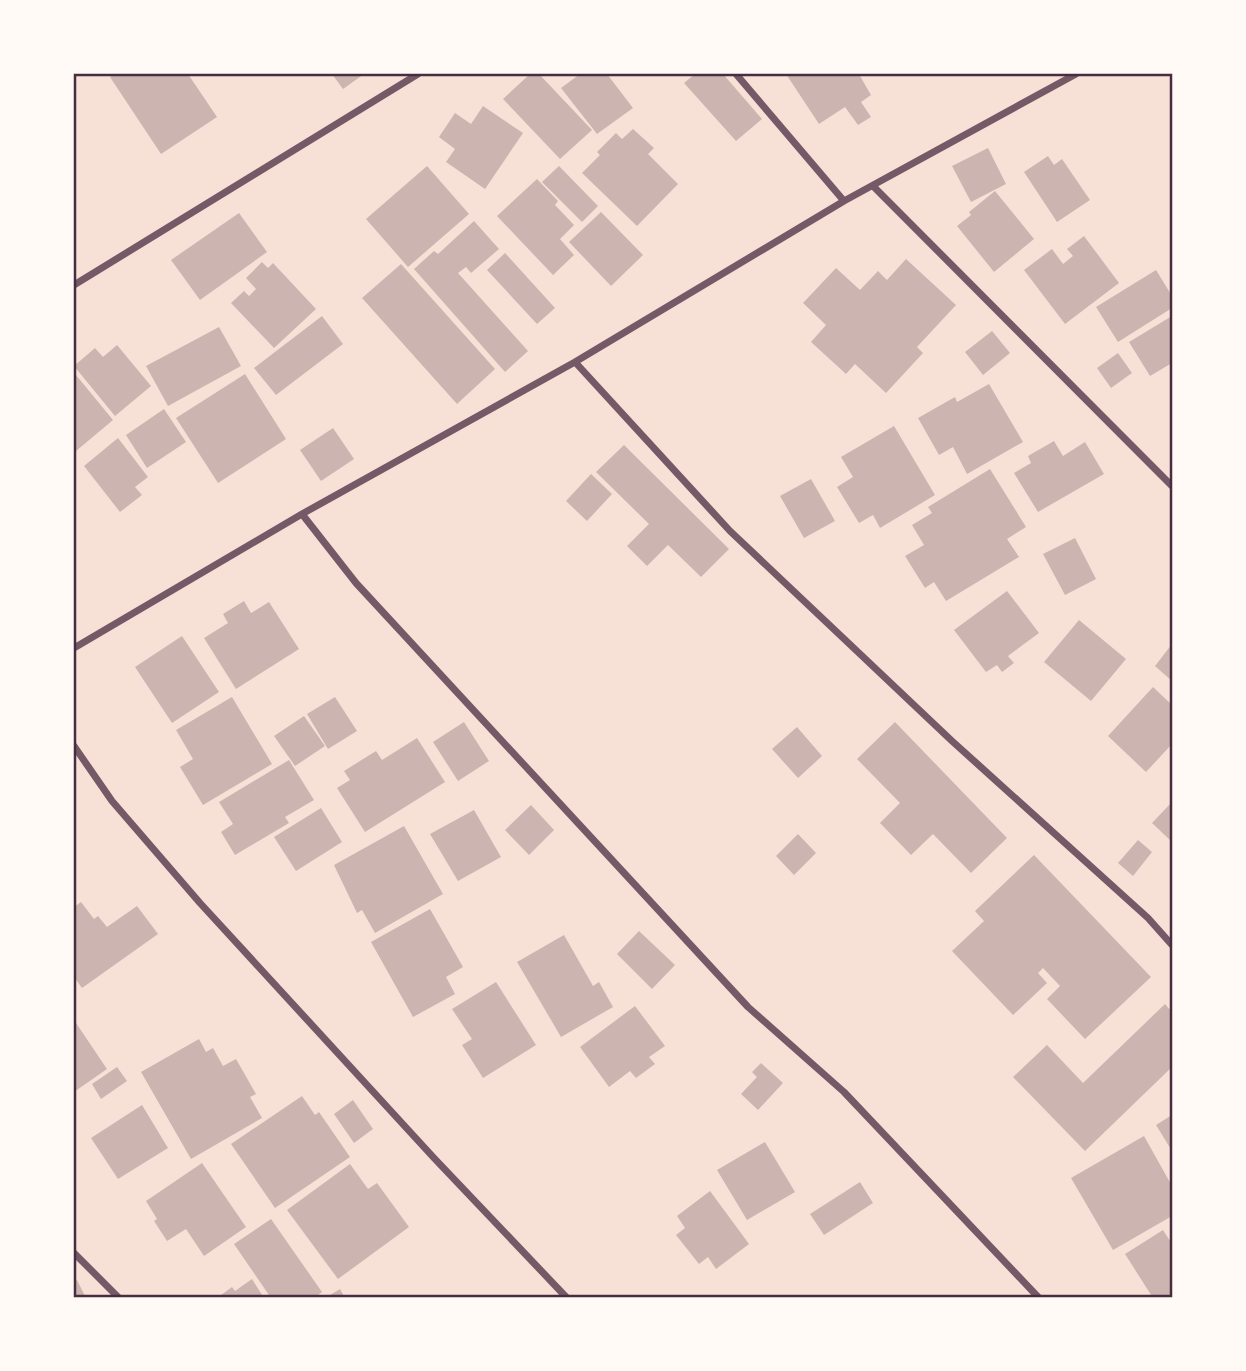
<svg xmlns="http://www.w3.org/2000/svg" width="1246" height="1371" viewBox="0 0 1246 1371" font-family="'Titillium Web',sans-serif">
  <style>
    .building { fill: #ccb4b1 }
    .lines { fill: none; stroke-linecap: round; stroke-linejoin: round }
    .minor { stroke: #755966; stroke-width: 7 }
    .neatline { fill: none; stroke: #4a2c40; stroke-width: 2.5 }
  </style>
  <rect width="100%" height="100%" fill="#f7e1d7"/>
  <path class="building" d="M115,74h73l29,43 -56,37 -51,-77z
    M332,74h32l-21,15z
    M530,74h9l53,56 -32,29 -57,-60z
    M580,74h27l26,34 -36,26 -36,-46z
    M695,74h28l39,45 -26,22 -52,-58z
    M786,74h78l-4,2 11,19 -10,7 10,15 -13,8 -13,-18 -26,17z
    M483,106l40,27 -38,56 -39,-27 9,-13 -16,-12 16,-24 16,11z
    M633,129l21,19 -6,6 30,30 -41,42 -55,-53 18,-18 -3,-3 19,-19 6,6z
    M988,148l18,36 -35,18 -19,-36z
    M1048,156l6,9 8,-6 28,41 -33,22 -33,-50z
    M427,166l42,48 -61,53 -42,-48z
    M559,166l39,40 -16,16 -40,-40z
    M537,179l21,22 -3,4 19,20 -14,14 14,16 -21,20 -56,-59z
    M995,191l39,48 -40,33 -37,-46 14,-11 -2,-3z
    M601,212l42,43 -32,31 -42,-44z
    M239,213l28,39 -67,48 -29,-40z
    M474,221l25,28 -28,24 -5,-6 -8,6 70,78 -23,21 -91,-103 20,-18 4,3z
    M1084,236l35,47 -54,41 -41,-54 28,-21 11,15 10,-8 -6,-7z
    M505,253l50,55 -18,16 -50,-54z
    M906,259l50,46 -39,42 6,6 -37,40 -31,-29 -9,10 -35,-32 15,-17 -23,-22 33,-35 24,22 18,-19 9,9z
    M262,262l6,6 5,-5 43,46 -42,39 -43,-45 13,-12 5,5 7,-7 -10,-11z
    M401,264l94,105 -38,35 -95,-106z
    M1156,270l16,26v12l-54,34 -22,-35z
    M322,316l21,28 -67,51 -22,-27z
    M1172,316v47l-22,13 -21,-34z
    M219,327l22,39 -73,40 -22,-40z
    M992,331l18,22 -27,22 -18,-23z
    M117,345l34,41 -36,30 -41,-50 21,-18 8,9z
    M1118,353l14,20 -21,15 -14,-20z
    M245,374l41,65 -68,44 -42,-65z
    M76,375l37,45 -37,31 -2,-3v-71z
    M989,384l34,58 -56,32 -14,-27 -14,8 -21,-37 37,-21 2,5z
    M164,409l22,33 -39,26 -21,-33z
    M894,426l41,69 -55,33 -7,-13 -14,8 -22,-36 16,-10 -12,-20z
    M333,428l21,31 -33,22 -21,-31z
    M118,438l30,39 -13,10 7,8 -22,17 -36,-46z
    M1054,441l9,15 22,-14 19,32 -66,38 -24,-39 17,-10 -3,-7z
    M624,445l105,104 -28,28 -33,-32 -21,21 -20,-20 22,-22 -53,-52z
    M990,469l36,58 -19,12 12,18 -73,44 -12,-19 -9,6 -20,-32 19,-11 -12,-20 20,-12 -4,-6z
    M591,474l21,20 -25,27 -21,-20z
    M811,479l24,42 -31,17 -24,-42z
    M1075,538l21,41 -31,16 -22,-41z
    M1007,591l32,42 -31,23 6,7 -12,9 -5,-7 -11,7 -32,-42z
    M244,601l7,12 18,-11 30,47 -63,40 -32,-51 24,-15 -5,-9z
    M1079,620l47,39 -35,42 -47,-39z
    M182,636l37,56 -47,31 -37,-56z
    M1172,644v37l-17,-15z
    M1153,687l19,18v39l-26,28 -38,-36z
    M232,697l40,67 -69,41 -23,-38 13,-8 -17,-29z
    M335,697l22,34 -29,18 -21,-35z
    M304,716l21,30 -30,20 -21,-30z
    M464,722l25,39 -31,20 -25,-39z
    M895,722l112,116 -36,35 -38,-39 -22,21 -31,-32 20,-20 -43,-44z
    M797,727l25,29 -24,22 -26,-29z
    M417,738l28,44 -80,50 -28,-44 13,-8 -6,-9 32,-20 6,9z
    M289,760l25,40 -29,17 4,6 -54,32 -14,-23 12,-8 -14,-22z
    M1172,802v40l-20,-19z
    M531,805l23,25 -25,25 -24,-25z
    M321,808l21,34 -46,29 -22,-34z
    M474,810l27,47 -43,24 -28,-47z
    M404,826l39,68 -68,39 -13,-23 -5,3 -23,-48z
    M798,834l18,19 -22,22 -18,-19z
    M1138,840l14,12 -19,24 -15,-13z
    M1034,855l117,122 -66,62 -38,-40 13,-13 -17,-18 -5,5 9,10 -34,32 -61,-64 32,-30 -9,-10z
    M81,902l13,17 4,-3 9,11 30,-21 21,28 -76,54 -8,-11v-70z
    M430,909l33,58 -17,10 9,17 -42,23 -42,-75z
    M639,931l36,34 -23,24 -35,-35z
    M564,935l29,51 6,-4 14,25 -52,30 -44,-75z
    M496,982l40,63 -53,33 -21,-33 10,-6 -20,-30z
    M1165,1004l7,8v55l-87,84 -72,-74 34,-32 36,38z
    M635,1006l30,40 -16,11 6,7 -19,14 -6,-7 -21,16 -29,-40z
    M74,1020l33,49 -33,23z
    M199,1039l7,13 7,-4 10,18 13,-7 20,35 -6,3 12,21 -71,41 -50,-87z
    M761,1063l22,20 -25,27 -17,-16 16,-17 -5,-5z
    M117,1067l10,14 -26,18 -9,-15z
    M302,1096l13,19 4,-3 31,45 -75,51 -44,-64z
    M353,1100l20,29 -19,14 -20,-29z
    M142,1105l26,43 -50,31 -27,-41z
    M1172,1115v36l-16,-26z
    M1144,1136l28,50v30l-59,34 -42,-72z
    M765,1142l30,50 -48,28 -30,-50z
    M202,1163l44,64 -42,29 -18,-27 -19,12 -13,-20 3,-2 -11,-18z
    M350,1164l18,25 9,-6 32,44 -71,52 -51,-69z
    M860,1182l13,21 -49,32 -14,-21z
    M710,1191l39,53 -33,25 -8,-12 -9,7 -23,-29 9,-7 -8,-12z
    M271,1219l51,73 -8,6h-43l-37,-54z
    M1163,1230l9,14v54h-19l-28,-44z
    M252,1279l12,19h-47l15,-11 3,4z
    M77,1280l9,18h-12v-17z
    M340,1289l5,9h-20z"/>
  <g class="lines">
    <path class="minor" d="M736,74l108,127
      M873,186l299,300
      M74,285l344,-211
      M575,362l155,169 222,210 196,177 24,27
      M302,514l54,69 392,424 96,85 195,206
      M74,648l228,-134 273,-152 269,-161 232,-127
      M74,746l38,55 88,102 234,255 133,140
      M74,1253l45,45"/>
  </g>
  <rect width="1246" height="1371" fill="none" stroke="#fffaf5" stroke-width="150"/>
  <rect x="75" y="75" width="1096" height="1221" class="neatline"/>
</svg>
